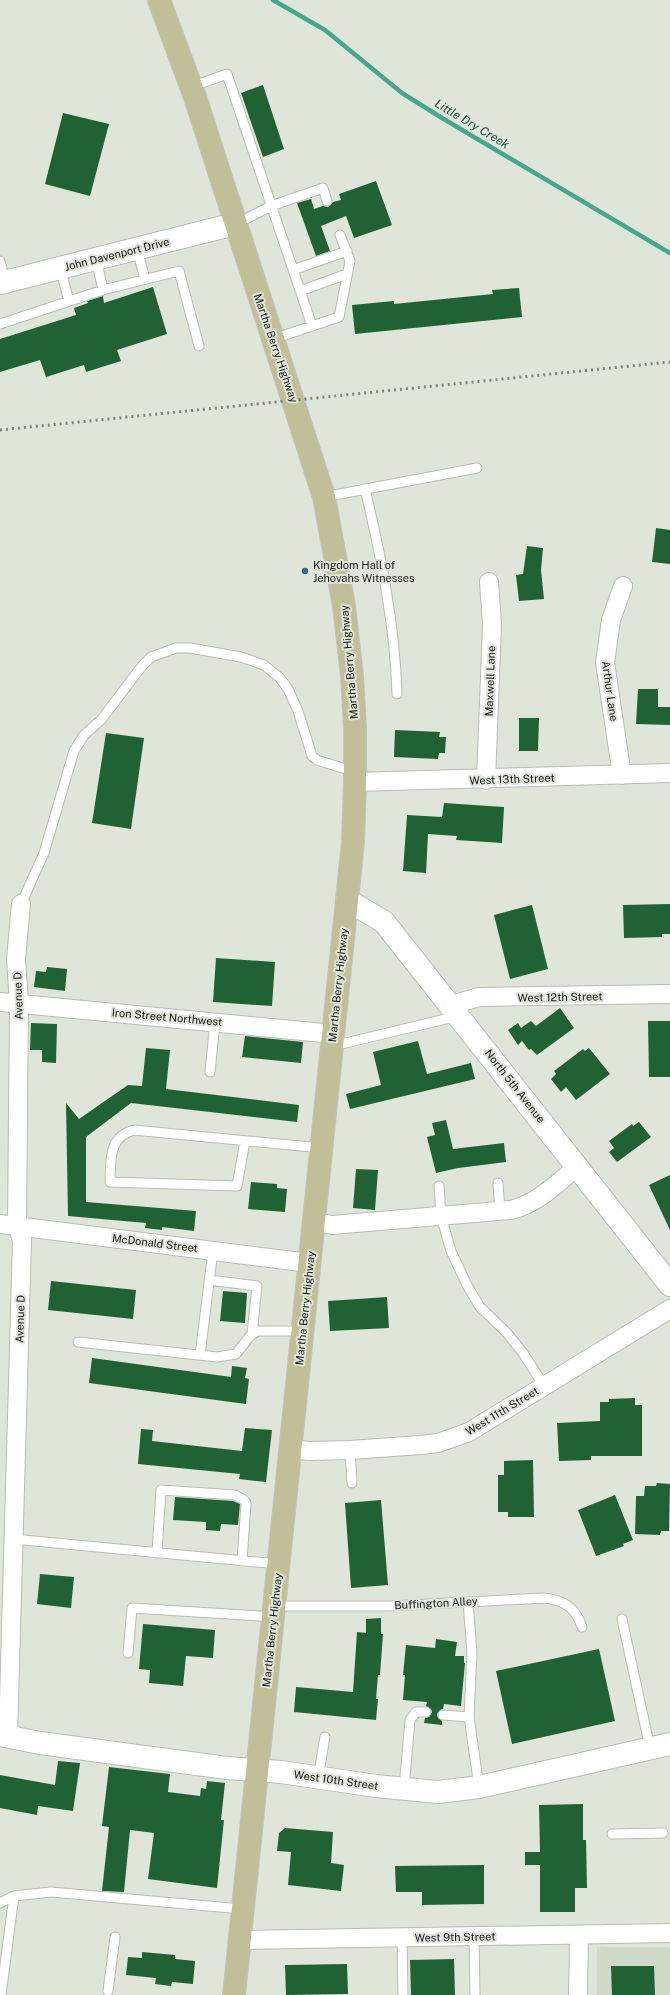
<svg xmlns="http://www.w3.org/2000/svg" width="670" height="1995" viewBox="0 0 670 1995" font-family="'Public Sans',sans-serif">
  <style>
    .built { fill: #d1dac8 }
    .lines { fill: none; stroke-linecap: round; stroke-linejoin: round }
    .stream { stroke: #47a78b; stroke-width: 4.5 }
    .building { fill: #206234 }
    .service-casing { stroke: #b7bdb2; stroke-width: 11 }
    .minor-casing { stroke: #b7bdb2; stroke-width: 20 }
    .tertiary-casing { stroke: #b7bdb2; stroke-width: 24 }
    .primary-casing { stroke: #c2c3c2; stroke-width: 24 }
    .service { stroke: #fff; stroke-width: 9 }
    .minor { stroke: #fff; stroke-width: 18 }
    .tertiary { stroke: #fff; stroke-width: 22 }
    .primary { stroke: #c0bf97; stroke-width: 22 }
    .rail { stroke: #81847d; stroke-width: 3; stroke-dasharray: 2 4; stroke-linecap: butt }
    .poi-dot { fill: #346985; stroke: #e0e5da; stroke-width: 1.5 }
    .labels { text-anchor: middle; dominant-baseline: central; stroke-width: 4; stroke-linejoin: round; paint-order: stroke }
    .street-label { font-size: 11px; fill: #161714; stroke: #e0e5da }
    .poi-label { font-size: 11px; fill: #161714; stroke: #e0e5da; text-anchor: start }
    .water-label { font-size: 12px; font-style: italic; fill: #214b3e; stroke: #e0e5da }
  </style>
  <rect width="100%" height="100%" fill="#e0e5da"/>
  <path class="built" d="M597,1947h73v48h-73z"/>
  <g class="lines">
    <path class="stream" d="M273,0l52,30 77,63 40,25 228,135"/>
  </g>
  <path class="building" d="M263,85l21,64 -21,8 -22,-64z
    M63,113l46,11 -19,72 -45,-12z
    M376,181l16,44 -38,13 -8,-22 -25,10 9,25 -14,5 -19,-53 14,-4 3,10 9,-3 5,1 5,-5 8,-2 -2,-6z
    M153,287l14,47 -50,16 4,11 -35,11 -2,-7 -38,12 -6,-17 -40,12v-33l76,-24 -2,-7 14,-5 -1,-2 16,-5 1,7z
    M519,288l3,29 -167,17 -3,-29 42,-4v3l99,-10 -1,-4z
    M656,528l14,2v34l-18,-2z
    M527,546l16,2 -2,22 3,29 -25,2 -3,-26 7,-1z
    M638,689h20v18h12v18l-34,-1z
    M519,718h20l-1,33h-19z
    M395,730l45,2 -1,5h7l-1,16h-6l-1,6 -44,-2z
    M106,733l38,5 -13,91 -39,-6z
    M444,803l60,4 -2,36 -46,-3 1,-4 -29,-2 -2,39 -23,-2 4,-56 35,2z
    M670,904v30h-8v3l-38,1 -1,-33z
    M532,905l16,64 -38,10 -16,-64z
    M216,958l59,4 -3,44 -59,-4z
    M47,967l20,2 -2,22 -31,-4 2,-16 10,1z
    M560,1008l14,20 -37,27 -6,-6 -2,1 -7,-9 -4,4 -10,-15 10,-7 3,5 10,-7 5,5z
    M648,1021h22v56h-21z
    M31,1023l26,1 -1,39 -14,-1v-12h-12z
    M245,1036l58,6 -2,21 -59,-6z
    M418,1041l9,33 44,-11 4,16 -125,30 -4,-15 35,-9 -8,-33z
    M146,1048l24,2 -4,39 133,16 -2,17 -166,-19 -45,34v65l110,9 -2,20 -32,-4v3l-17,-2 1,-5 -78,-7 -2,-113 13,16 49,-34 14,1z
    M589,1048l21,26 -34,26 -10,-13 -5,5 -10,-13 5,-5 -2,-3 29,-22 2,2z
    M446,1120l7,29 51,-6 2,19 -48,6 -22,5 -9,-36 8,-2 -3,-12z
    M639,1122l12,15 -34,25 -8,-10 5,-4 -5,-7 23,-17 1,2z
    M356,1169l22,1 -3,40 -22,-2z
    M670,1175v55l-21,-45z
    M251,1182l26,2v4l10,1 -2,23 -37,-3z
    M51,1281l85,9 -3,29 -85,-9z
    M223,1291l24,2 -2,30 -25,-2z
    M387,1297l2,31 -59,3 -2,-30z
    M92,1358l139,19 1,-11 15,2 -2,10 4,1 -3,25 -157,-21z
    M635,1398v7h7v51h-51v4l-32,1 -2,-38 43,-2v-19h9v-3z
    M245,1428l27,2 -6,52 -27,-3 1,-5 -102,-10 3,-35 12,1 -1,11 90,10z
    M533,1460l1,57h-26v-5h-10v-37h6v-14z
    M657,1483l13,1 -1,47h-8l-1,4 -25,-1 1,-38h8l1,-10h11z
    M615,1495l18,45 -10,4 1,2 -28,10 -18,-46z
    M175,1497l58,4 7,3 -2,21 -17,-1 -1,7 -14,-1v-8l-33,-2z
    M381,1500l7,85 -37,3 -6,-85z
    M40,1574l34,3 -3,31 -34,-4z
    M381,1618v16h2l-3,41h-2l-2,24h2l-2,21 -82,-8 2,-25 57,5 4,-60 9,1v-14z
    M143,1624l72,6 -2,28 -27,-2 -3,30 -34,-3 1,-13 -11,-1z
    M436,1639l21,3 -2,14h9v7h1l-4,43 -17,-2 -1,5 -3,1 -3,4 1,4 4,3v4l-18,-2 1,-5 4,-1 3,-5 -1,-3 -5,-3 1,-4 -24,-2 2,-25h-2l3,-30 29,3z
    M599,1649l16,72 -103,23 -16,-73z
    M58,1761l22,2 -7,48 -35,-5 -1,9 -37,-7v-33l55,10z
    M109,1767l61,7 -2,18 32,4 1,-8 5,1 1,-8 18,2 -4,37h3l-7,68 -69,-9 6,-46 -24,-3 -6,62 -22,-1 7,-64 -7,-1z
    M583,1804v36h3l1,48h-12v24h-35v-47h-15v-13h15l-1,-47z
    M285,1828l48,4 -2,31 13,2 -3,26 -53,-6 3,-33 -14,-1 2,-18z
    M484,1865v39l-62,1v-13h-26l-1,-26z
    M142,1952l33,3v4l20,2 -2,23 -21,-2 -1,4 -16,-2 1,-6 -30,-3 2,-18 14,1z
    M454,1959l1,36h-44l-1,-35z
    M347,1964l1,30 -62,1 -1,-30z
    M611,1966h43l1,29h-43z"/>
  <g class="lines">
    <g class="service-casing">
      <path id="service" d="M191,87l36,-13 85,252
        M236,224l35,-18 52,-18 4,13
        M137,249l8,30
        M96,259l7,31
        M0,261l5,20
        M60,268l9,33
        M293,270l54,-19
        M300,291l47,-17
        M0,324l103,-34 76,-19 20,75
        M273,339l66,-22 11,-56 -10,-26
        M365,489c16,67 30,136 32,205
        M324,497l153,-29
        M21,904l23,-51 30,-102 10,-16 17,-15 41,-54 9,-9 25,-9h14l51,9 23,8 16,13 8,11 10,22 14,45 5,4 38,12
        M333,1046l125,-30
        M210,1072l5,-50
        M245,1141l-8,45 -127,-4c1,-23 -2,-45 24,-52l188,18
        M498,1183l2,28
        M439,1186l2,30 10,35 16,34 13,22 27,26 16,20 21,33
        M209,1280l48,6 -5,48
        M78,1342l139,15 19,-3 14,-18 7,-5h45
        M200,1355l13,-105
        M350,1450l2,33
        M13,1539l265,25
        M157,1553l4,-63 74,5 9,5 2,3 -4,58
        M468,1602l4,50 -3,65 10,70
        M275,1606h115l154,-8c20,2 32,10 38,29
        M622,1619l28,129
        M128,1653l4,-45 142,9
        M443,1715l26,2
        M318,1778l7,-41
        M404,1789l6,-69 6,-8h10
        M612,1834l51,-1
        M0,1903l14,-7 37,-4 191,17
        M474,1936l1,59
        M402,1937l1,58
        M108,1991l7,-54
        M1,1995l13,-99"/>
    </g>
    <g class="minor-casing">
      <path id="minor" d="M622,775l-17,-112 6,-43 12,-34
        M486,780l6,-155 -3,-43
        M355,782l315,-9
        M0,1002l334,32
        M451,1005l28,-8 191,-3
        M315,1222l17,3 179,-15c25,-6 48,-27 66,-44
        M0,1224l309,39
        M290,1449l19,2 41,-1 71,-5 17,-2 31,-11 201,-123
        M8,1736l14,-496 -5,-13 2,-224 -3,-44 5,-55
        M239,1940l431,-7
        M578,1995l1,-60"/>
    </g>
    <g class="tertiary-casing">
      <path id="tertiary" d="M0,283l235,-59
        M347,900l37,22 286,363
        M0,1735l40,8 187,25 54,4 95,14 62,6 41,-5 191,-43"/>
    </g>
    <g class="primary-casing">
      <path id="primary" d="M159,0l36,97 129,400 20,109 8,70 3,52v54l-2,60 -6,58 -113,1095"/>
    </g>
    <use href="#service" class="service"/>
    <use href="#minor" class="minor"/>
    <use href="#tertiary" class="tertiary"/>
    <use href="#primary" class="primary"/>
    <path class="rail" d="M0,430l670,-68"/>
  </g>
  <circle class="poi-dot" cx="305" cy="571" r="4"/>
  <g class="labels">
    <g class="street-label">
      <text transform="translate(117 254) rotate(-14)">John Davenport Drive</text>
      <text transform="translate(276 348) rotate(71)">Martha Berry Highway</text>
      <text transform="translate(349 662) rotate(-95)">Martha Berry Highway</text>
      <text transform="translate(490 681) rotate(-88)">Maxwell Lane</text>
      <text transform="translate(610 691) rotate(82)">Arthur Lane</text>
      <text transform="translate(512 779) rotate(-2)">West 13th Street</text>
      <text transform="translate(338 985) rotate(-84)">Martha Berry Highway</text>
      <text transform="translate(18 996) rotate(-92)">Avenue D</text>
      <text transform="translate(560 997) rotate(-1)">West 12th Street</text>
      <text transform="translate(167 1017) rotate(5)">Iron Street Northwest</text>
      <text transform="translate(515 1086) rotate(52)">North 5th Avenue</text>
      <text transform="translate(155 1243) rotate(7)">McDonald Street</text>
      <text transform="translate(305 1308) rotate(-84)">Martha Berry Highway</text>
      <text transform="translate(20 1319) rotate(-88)">Avenue D</text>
      <text transform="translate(502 1411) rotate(-31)">West 11th Street</text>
      <text transform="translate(436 1603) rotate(-3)">Buffington Alley</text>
      <text transform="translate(272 1630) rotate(-84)">Martha Berry Highway</text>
      <text transform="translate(336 1780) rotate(8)">West 10th Street</text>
      <text transform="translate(455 1937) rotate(-1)">West 9th Street</text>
    </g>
    <g class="poi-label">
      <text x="313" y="565">Kingdom Hall of<tspan x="313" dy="13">Jehovahs Witnesses</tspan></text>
    </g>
    <g class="water-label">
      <text transform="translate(472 124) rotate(31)">Little Dry Creek</text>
    </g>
  </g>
</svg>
